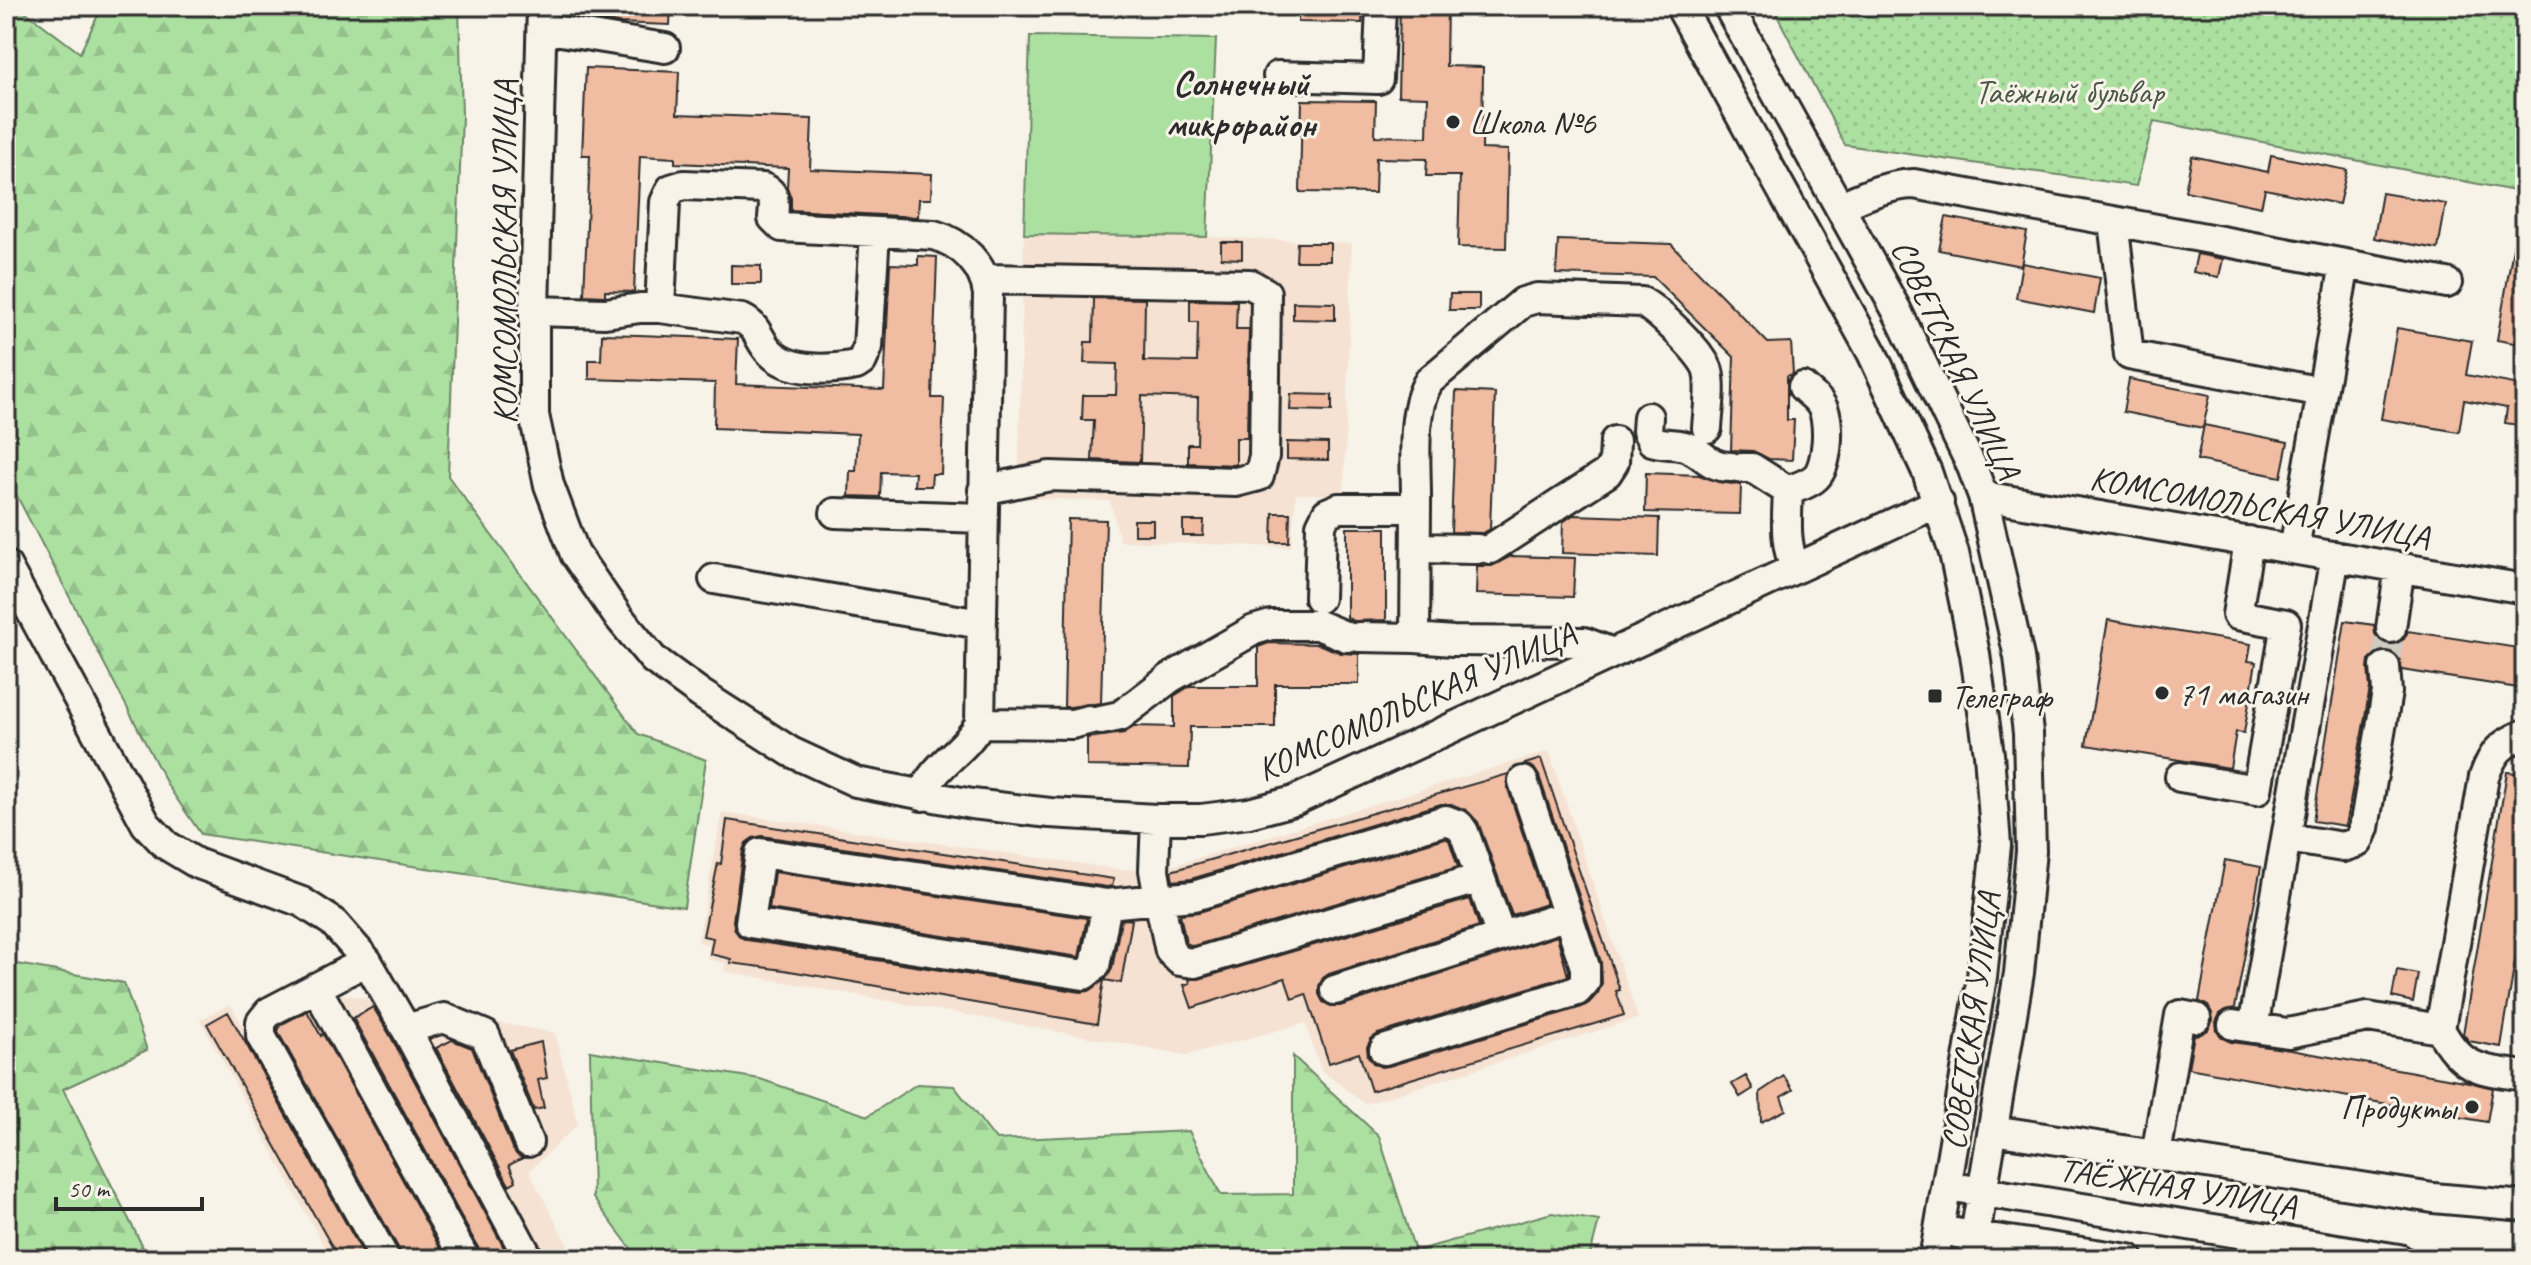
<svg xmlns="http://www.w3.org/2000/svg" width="2531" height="1265" viewBox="0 0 2531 1265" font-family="Caveat,sans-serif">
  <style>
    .built { fill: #f5e2d3 }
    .grass { fill: url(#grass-dots); stroke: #6c8666; stroke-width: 2 }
    .forest { fill: url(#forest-firs); stroke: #6c8666; stroke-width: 2 }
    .garden { fill: #ace0a1; stroke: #6c8666; stroke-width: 2 }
    .building { fill: #f0bca2; stroke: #2b2b2b; stroke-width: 2 }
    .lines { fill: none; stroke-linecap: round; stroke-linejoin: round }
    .minor-tunnel { stroke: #cecbc2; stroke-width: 28; stroke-dasharray: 28 14; stroke-linecap: butt }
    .minor-casing { stroke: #2b2b2b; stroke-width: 34 }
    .minor { stroke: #f7f3e8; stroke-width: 28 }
    .poi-dot { fill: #2b2b2b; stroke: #f7f3e8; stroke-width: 3 }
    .labels { text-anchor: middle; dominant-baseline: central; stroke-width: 6; stroke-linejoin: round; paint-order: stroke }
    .park-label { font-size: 34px; fill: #4b5848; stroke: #f7f3e8 }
    .poi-label { font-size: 34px; fill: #2b2b2b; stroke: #f7f3e8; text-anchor: start }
    .street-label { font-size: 34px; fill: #2b2b2b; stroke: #f7f3e8 }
    .neighbourhood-label { font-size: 36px; font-weight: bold; fill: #2b2b2b; stroke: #f7f3e8 }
  </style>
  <defs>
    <pattern id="grass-dots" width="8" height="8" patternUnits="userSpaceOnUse" patternTransform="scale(2)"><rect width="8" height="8" fill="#ace0a1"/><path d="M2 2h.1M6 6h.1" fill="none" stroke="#94c08b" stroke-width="1.8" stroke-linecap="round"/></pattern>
    <pattern id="forest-firs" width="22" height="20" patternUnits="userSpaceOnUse" patternTransform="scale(2)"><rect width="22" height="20" fill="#ace0a1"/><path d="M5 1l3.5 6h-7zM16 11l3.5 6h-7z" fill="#94c08b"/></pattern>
  </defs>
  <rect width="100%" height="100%" fill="#f7f3e8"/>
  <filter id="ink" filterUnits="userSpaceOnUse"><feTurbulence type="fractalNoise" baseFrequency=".0125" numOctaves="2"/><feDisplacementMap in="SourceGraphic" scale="16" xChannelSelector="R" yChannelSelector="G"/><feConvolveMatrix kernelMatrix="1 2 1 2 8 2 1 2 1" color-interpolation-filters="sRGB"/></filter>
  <g filter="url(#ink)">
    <path class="built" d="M1024,234l183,3 145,6 -8,252 -48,-1 -5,53 -171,-6 -10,-40 -92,-3z
      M1549,751l89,267 -273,86 -44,-34 -16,-47 -118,32 -463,-84 1,-8 -18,-4 2,-14 -11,-3 24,-130 401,58 52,-5z
      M321,990l234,43 23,91 -49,47 46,88h-244l-131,-239 30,-16 15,25z"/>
    <path class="grass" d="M1772,6h753v187l-371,-72 -18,65 -291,-41z"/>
    <path class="forest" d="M6,6h12l62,47 20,-42 -5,-5h364l3,110 -14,360 190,258 68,26 -22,147 -483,-73 -33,-48 -162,-311z
      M6,962l118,21 23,67 -84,39 86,170h-143z
      M590,1051l170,28 108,37 49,-32 37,2 42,54 193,-9 32,64 72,-1v-138l86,80 36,115 137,-38 47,8 -10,38h-950l-46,-61z"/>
    <path class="garden" d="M1030,36l186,3 -9,198 -183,-3z"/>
    <path class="building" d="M583,6h88l-1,19 -52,-2 -35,-6z
      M1298,6h65l-1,17 -64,-1z
      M1400,6h47l-1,60 37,1 -1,82 26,1 -2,98 -48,-1 2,-71h-34l1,-17 -51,-1 -1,35 -75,-1 2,-92 74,1 -1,35 52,1 1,-40 -30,-1z
      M586,68l93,4 -2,42 135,5 -2,50 122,5 -1,25h-12l-1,18 -127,-7v-12l-4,-11 1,-19 -113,-5v-5l-35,-2 -6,136 -29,-1v5l-21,-1 6,-140h-8z
      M2271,155l76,15 -8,34 -74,-15 -4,18 -76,-16 7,-35 76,16z
      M2382,193l64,11 -8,45 -64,-11z
      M1946,217l81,15 -6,34 -82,-16z
      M2517,225l8,1v119l-28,-5z
      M1558,240l113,4 97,99 23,-1 2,32 -6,2v44h7l-2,40 -23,-1 -16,-8 -22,-1 3,-93 -81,-80 -97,-3z
      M1221,242h21v17l-21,-1z
      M1297,243h33v18h-34z
      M2197,254l26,5 -4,18 -26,-5z
      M918,256l19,1 -5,141h12l-3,76h-9l-1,12h-17l1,-13 -34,-1 -1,25 -31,-1 1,-25h6l2,-37 -144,-6 1,-45 -126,-4v-19h12l1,-26 37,1 99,4 -2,45 148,6 6,-126 28,1z
      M2022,263l78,15 -6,35 -78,-15z
      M731,265l30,1v18h-30z
      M1450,294h29v16h-30z
      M1094,298l51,1 -1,62 53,1 1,-40h-8v-22l47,1 -1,28h13l-2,109h-11v27l-48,-2v-19h9l1,-46 -56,-2 -2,66 -48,-2 2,-40h-12l1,-25h33l1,-31 -33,-1 1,-21h8z
      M1293,302l42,1v17l-42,-1z
      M2397,328l75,13 -6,34 59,11v40l-20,-3 2,-15 -43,-8 -5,32 -78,-13z
      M2129,379l81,16 -7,33 -80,-16z
      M1456,391l39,2 -5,136 -7,4 -32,-1z
      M1291,394l41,1v16l-42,-1z
      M2204,425l84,17 -7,35 -84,-17z
      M1287,442l41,1v17l-41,-1z
      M1646,473l53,2 19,7 23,3 -1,29 -95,-2z
      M1273,513h17l-1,29h-17z
      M1573,515l86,3 -1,38 -96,-3 1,-31z
      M1068,519l38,1 -5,183 -31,4h-6z
      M1134,520h19v15h-19z
      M1183,521h21l-1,15h-20z
      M1347,528h39v92l-32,1 -7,-3z
      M1511,556l64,2 -2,39 -97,-3 1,-28h15z
      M2108,620l143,24 -3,17 8,1 -12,71 -8,-1 -6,36 -144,-23z
      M2345,621l29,4 1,9 5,7 9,4 7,-1 8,-5 4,-8 117,18v40l-123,-19 -3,-12 -6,-6 -10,-2 -8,4 -6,6 -1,8 2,20 -24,138 -33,-5z
      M1269,643l49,1 23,9 18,1v30h-84v43h-85l-1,41 -102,-2v-28l37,-5 11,-7 39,1v-31l16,-10h68v-39z
      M1541,759l79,231 -4,1 8,24 -253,76 -12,-38 -30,10 -23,-69 -14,5 -7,-21 -93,30 -8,-23 6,-2 -1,-4h10l271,-80 9,27 -150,48 -6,4 -4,8v8l4,8 8,4h9l217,-70 11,40 -190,58 -7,5 -4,8 1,9 5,7 8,4 8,-1 193,-59 7,-4 9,-10 4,-10 -1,-21 -62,-186 -5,-8 -9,-4z
      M2507,772l18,2v126l-24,147 -32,-6 -6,-7z
      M1508,774l-1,12 39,118 -34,11 -34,-93 -12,-12 -15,-6h-10l-250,75 -18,2 -2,-10z
      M727,820l387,59 -2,7 -5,1 -345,-51 -9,2 -7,5 -3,7 -10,71 2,9 5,7 7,3 334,52 8,-1 15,-11 -7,44 -313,-54 -54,-7 1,-4 -21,-5 3,-16 -10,-2 15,-73 3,1z
      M1445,838l4,2 9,27 -265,79 -7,-3 -6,-29 19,-2z
      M2225,860l36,7 -26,141 -9,2 -6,4 -4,8 1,9 5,7 9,4 60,8 178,32 24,6 -6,34 -299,-54 6,-33 7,-1 7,-4 5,-10 -1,-7 -4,-7 -9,-5z
      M774,872l313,46 -8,39 -310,-48z
      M1127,919l5,1 -11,63 -16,-3 7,-11 9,-49z
      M2397,970l21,4 -5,28 -21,-5z
      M373,1007l18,30 119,222h-28l-2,-8 -127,-233z
      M307,1011l14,25 2,-2 123,225h-44l-2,-8 -122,-219 2,-7z
      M228,1012l17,30 121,217h-27l-132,-235z
      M452,1040l20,8 40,100 5,7 6,3 -14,7 7,16 -7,4 -73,-137z
      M541,1042l6,36 -9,2 6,28 -10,2 -24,-60z
      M1746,1076l7,13 -13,8 -8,-13z
      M1784,1076l9,14 -12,7 5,13 -25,12 -1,-30z"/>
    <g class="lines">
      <path class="minor-tunnel" d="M2385,667l6,-39"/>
      <g class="minor-casing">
        <path id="minor" d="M542,6l-8,305v104l15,70 26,69 42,61 36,44 48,35 90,58 65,30 116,22 78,9 106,6h45l48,-6 45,-12 645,-299
          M1680,6l192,347 55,119 27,81 21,101 14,100 7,91 -14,132 -48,282
          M1728,6l168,303 76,158 11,29 36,161 9,76 3,118 -12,122 -48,286
          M542,28l123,20
          M1278,76l100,3 3,-73
          M1841,206c25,-11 46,-21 73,-22l431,80 -51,285
          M2113,221l16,134 193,37
          M2345,264l102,19
          M660,308l82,11c17,8 16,21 28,33 20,21 61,18 86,13l6,-4 6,-14 7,-114
          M534,311l71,2 35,-5h20l5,-106 6,-13 13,-4 79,3c14,5 11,17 10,30l9,9 152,8c28,8 50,30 54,59l-8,429c-16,30 -48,42 -58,73
          M1648,417l-1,14 5,10c11,4 22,2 32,5 21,6 21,20 47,21
          M1742,468h10l36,23c-1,26 -4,52 7,76
          M983,490l67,-14 186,6 23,-6 5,-20 2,-163 -16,-9 -264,-5
          M1788,491c9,-4 21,-7 28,-14 12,-12 15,-58 5,-72 -4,-7 -12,-12 -18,-18
          M1983,496l542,93
          M1416,508c1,-38 -7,-95 13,-127l94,-79 14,-4 105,4c16,9 62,52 66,69 4,17 0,40 -1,57
          M835,513l148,5
          M1416,548l61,1
          M1490,549l117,-76 7,-11 1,-21
          M6,565l140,259 20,21 30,18 106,39 31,20 34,39 39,68 123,230
          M714,579l267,45
          M1319,598l2,-73 6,-12 12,-5h77l-1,130 38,3 131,1 29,11
          M2391,628l9,-61
          M1359,637l56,1
          M1101,720l19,-4 50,-38 84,-48 17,-5h47l29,12
          M980,723l92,1 16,-4
          M2180,777l77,13 29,-166 -49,-9 12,-74
          M2287,838l56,9 15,-5 6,-14 23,-136 -2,-25
          M1480,878l-286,85 -14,-2 -10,-10 -11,-52 35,-3 252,-76 13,5 5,7 37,104
          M1107,904l-12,62 -11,9 -334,-52 10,-70 347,51 52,-5 -5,-29 2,-51
          M367,961l-98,51 -8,10v14l124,223
          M316,987l149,272
          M1335,990l233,-75
          M2233,1025l55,8 80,-16 72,12c23,43 41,40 85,47
          M2253,1028l82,-472
          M406,1029l38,-11 41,17 43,107
          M2440,1029l44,-252c9,-25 16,-33 41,-43
          M1384,1050l193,-59 8,-9v-15l-62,-186
          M1993,1130l440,68 92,8
          M2156,1155l24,-140 16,3
          M1965,1189l434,70
          M1956,1233l173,26"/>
      </g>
      <use href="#minor" class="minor"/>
    </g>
  </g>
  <g class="poi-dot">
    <circle cx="1453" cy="122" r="8"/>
    <circle cx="2162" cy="693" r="8"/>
    <rect x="1927" y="688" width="16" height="16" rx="4"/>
    <circle cx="2472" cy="1107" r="8"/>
  </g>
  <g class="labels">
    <g class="park-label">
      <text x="2069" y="91">Таёжный бульвар</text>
    </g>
    <g class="poi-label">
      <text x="1469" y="122">Школа №6</text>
      <text x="2178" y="693">71 магазин</text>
      <text x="1951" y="696">Телеграф</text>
      <text x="2456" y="1107" text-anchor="end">Продукты</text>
    </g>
    <g class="street-label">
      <text transform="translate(504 252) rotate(-90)">КОМСОМОЛЬСКАЯ УЛИЦА</text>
      <text transform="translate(1956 359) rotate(65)">СОВЕТСКАЯ УЛИЦА</text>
      <text transform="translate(2260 507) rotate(10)">КОМСОМОЛЬСКАЯ УЛИЦА</text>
      <text transform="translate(1416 701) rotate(-24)">КОМСОМОЛЬСКАЯ УЛИЦА</text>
      <text transform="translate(1971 1021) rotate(-82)">СОВЕТСКАЯ УЛИЦА</text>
      <text transform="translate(2178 1187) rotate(9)">ТАЁЖНАЯ УЛИЦА</text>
    </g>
    <g class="neighbourhood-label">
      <text x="1241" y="83">Солнечный<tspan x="1241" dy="41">микрорайон</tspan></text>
    </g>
  </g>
  <rect width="2531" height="1265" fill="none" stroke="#f7f3e8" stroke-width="32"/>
  <rect x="16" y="16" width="2499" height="1233" fill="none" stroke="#2b2b2b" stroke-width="3" filter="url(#ink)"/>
  <path d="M56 1197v12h146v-12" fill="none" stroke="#2b2b2b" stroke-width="4"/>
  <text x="68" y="1197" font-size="24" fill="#2b2b2b" stroke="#f7f3e8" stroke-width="6" paint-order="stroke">50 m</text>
</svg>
